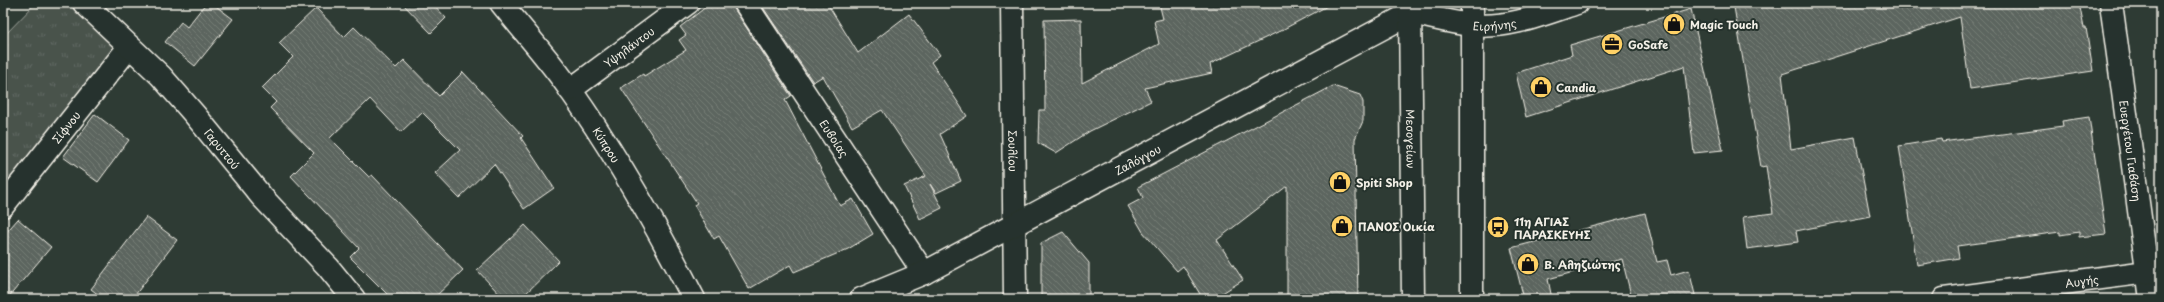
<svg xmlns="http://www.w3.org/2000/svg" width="2164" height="302" viewBox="0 0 2164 302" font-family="'Playpen Sans',sans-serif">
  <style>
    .grass { fill: url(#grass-tufts); stroke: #9ea29a }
    .building { fill: url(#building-back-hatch); stroke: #f4f1e8 }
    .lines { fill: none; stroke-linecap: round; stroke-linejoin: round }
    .street-casing { stroke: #f4f1e8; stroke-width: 25 }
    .secondary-casing { stroke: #f4f1e8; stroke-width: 25 }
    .primary-casing { stroke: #f4f1e8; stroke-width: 25 }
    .street { stroke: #26332d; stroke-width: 22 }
    .secondary { stroke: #26332d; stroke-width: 22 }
    .primary { stroke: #26332d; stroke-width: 22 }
    .labels { text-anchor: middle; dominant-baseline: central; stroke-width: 4; stroke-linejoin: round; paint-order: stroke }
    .street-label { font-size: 11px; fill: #f4f1e8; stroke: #26332d }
    .poi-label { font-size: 11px; font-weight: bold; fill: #f4f1e8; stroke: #26332d; text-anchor: start }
  </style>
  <defs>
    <pattern id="grass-tufts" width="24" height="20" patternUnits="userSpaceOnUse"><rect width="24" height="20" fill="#48524c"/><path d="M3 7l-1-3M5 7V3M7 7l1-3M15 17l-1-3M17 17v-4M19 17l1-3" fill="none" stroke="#636b66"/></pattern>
    <pattern id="building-back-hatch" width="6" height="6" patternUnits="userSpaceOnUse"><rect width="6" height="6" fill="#5c655e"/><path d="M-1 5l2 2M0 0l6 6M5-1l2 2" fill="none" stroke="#747c75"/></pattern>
  </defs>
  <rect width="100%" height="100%" fill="#2e3b34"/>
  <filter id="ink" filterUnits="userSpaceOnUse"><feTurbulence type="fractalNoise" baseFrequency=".025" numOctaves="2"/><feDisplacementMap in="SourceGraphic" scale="8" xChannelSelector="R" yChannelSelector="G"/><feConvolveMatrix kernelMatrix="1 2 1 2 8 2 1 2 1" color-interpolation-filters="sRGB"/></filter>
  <g filter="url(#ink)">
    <path class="grass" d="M36,3h48l45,44 -126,153v-163z"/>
    <path class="building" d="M206,3h6l21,16 -38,47 -30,-24 16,-20 6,5z
      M402,3h30l14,15 -15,15z
      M711,3h22l2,7 56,86 -6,4 55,106 13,-7 20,35 -25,15 -54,23 -4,-7 -41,24 -30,-53 -5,3 -20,-34 3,-2 -76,-115 22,-14 1,2 42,-26 -7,-10 7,-5 -6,-8z
      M760,3h67l31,50 51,-39 31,41 -9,7 36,54 -27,18 21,47 -25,12 -6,-9 12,24 -22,11 -16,-33 22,-10 -44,-66 -30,17 -29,-51 -10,6z
      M1159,3h174l-53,28 -70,33 2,9 -67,15 6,13 -61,30 -34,22 -18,-10 1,-33h6l-1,-90 37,-1 1,64 77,-39 -5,-23 9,-2z
      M1756,3h323l5,25h2l7,43 -123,18 -10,-72 -178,57 9,75 64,-12 15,79 -74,15 2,11 -51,7 -4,-32 30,-4 -7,-47 -5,1 -27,-160z
      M316,8l28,29 10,-10 42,41 8,-8 35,36 24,-24 60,64 -2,2 33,50 -30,21 -30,-45 -35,34 -24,-25 25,-23 -38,-38 -21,20 -31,-33 -40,39 39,39 3,-2 91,95 -30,29h-41l-42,-42 9,-9 -68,-72 23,-23 -44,-45 6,-6 -14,-14 31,-31 -14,-14z
      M1691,9l32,141 -29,3 -10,-87 -158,51 -10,-44 56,-18 -2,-10z
      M1333,86l27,9 3,7v19l-8,18 3,160h-71v-113l-70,54 26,40 -30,19h-10l-20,-33 -6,5 -34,-39 -15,-26 15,-8 -5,-11z
      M95,114l34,26 -31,42 -35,-25z
      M2089,117l17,117 -27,3v-5l-19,3v-3l-103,14 2,12 -42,7 -18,-119 42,-7 1,3 121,-16 -1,-5z
      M1645,213l12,49 10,-2 4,15 18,-5 7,29h-64l-10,-40 -74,20 4,20h-28l-13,-51z
      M146,217l31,23 -45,59h-28l-13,-10z
      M18,219l33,28 -44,52h-4v-63z
      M525,225l34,36 -39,38h-16l-27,-29z
      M1063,232l26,31v36h-48v-56z"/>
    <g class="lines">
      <g class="street-casing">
        <g id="street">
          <path id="s1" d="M501,3c23,29 49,57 70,88 46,65 86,136 123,208"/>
          <path id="s2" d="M745,3l179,270"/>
          <path id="s3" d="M1012,3l3,296"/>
          <path id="s4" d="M2111,3l40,296"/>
          <path id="s5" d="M570,90l118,-87"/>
          <path id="s6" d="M3,206l126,-159"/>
          <path id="s7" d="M1944,299l203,-27"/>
        </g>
      </g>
      <g class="secondary-casing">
        <g id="secondary">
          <path id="s8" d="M84,3l77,73 34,39 67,82 66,70 26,32"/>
          <path id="s9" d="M861,299l63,-26 487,-260c20,4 40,10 61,12 36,4 72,-11 105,-22"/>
        </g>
      </g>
      <g class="primary-casing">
        <g id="primary">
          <path id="s10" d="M1410,3l3,296"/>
          <path d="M1472,3v296"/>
        </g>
      </g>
      <use href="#street" class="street"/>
      <use href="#secondary" class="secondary"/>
      <use href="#primary" class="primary"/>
    </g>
  </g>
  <defs>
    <g id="shop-disc" transform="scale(1.15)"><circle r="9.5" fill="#ffd166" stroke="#26332d"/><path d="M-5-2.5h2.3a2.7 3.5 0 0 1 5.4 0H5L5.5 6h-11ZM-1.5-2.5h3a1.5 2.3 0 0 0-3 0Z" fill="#111"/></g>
    <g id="office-disc" transform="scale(1.15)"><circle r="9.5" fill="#ffd166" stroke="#26332d"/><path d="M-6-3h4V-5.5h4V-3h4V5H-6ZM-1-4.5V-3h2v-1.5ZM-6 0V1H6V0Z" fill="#111"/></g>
    <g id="bus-disc" transform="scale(1.15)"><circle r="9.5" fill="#ffd166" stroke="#26332d"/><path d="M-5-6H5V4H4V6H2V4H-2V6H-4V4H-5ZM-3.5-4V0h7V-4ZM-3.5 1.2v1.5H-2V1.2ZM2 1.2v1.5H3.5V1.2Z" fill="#111"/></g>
  </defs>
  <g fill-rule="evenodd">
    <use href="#shop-disc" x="1674" y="24"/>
    <use href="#office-disc" x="1612" y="44"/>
    <use href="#shop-disc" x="1541" y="87"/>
    <use href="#shop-disc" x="1340" y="182"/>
    <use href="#shop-disc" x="1342" y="226"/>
    <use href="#bus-disc" x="1498" y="227"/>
    <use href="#shop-disc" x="1528" y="264"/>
  </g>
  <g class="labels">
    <g class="street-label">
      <text stroke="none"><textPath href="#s9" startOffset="705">Ειρήνης</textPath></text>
      <text stroke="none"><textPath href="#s5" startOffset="73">Υψηλάντου</textPath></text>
      <text stroke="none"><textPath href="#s6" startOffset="101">Σίφνου</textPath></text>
      <text stroke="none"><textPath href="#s2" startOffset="162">Ευβοίας</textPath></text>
      <text stroke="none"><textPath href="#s10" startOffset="136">Μεσογείων</textPath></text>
      <text stroke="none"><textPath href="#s1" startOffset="177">Κύπρου</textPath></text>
      <text stroke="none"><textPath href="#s8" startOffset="201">Γαρυττού</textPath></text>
      <text stroke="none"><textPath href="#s3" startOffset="148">Σουλίου</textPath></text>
      <text stroke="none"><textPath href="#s4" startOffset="149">Ευεργέτου Γιαβάση</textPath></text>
      <text stroke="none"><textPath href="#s9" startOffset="310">Ζαλόγγου</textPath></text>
      <text stroke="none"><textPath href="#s7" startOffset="139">Αυγής</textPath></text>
    </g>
    <g class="poi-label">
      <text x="1690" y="24">Magic Touch</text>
      <text x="1628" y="44">GoSafe</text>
      <text x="1556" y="87">Candia</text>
      <text x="1356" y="182">Spiti Shop</text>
      <text x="1514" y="221">11η ΑΓΙΑΣ<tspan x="1514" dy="13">ΠΑΡΑΣΚΕΥΗΣ</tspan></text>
      <text x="1358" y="226">ΠΑΝΟΣ Οικία</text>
      <text x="1544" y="264">Β. Αληζιώτης</text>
    </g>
  </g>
  <rect width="2164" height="302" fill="none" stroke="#26332d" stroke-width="16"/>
  <rect x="8" y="8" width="2148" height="286" fill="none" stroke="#f4f1e8" stroke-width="1.5" filter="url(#ink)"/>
</svg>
